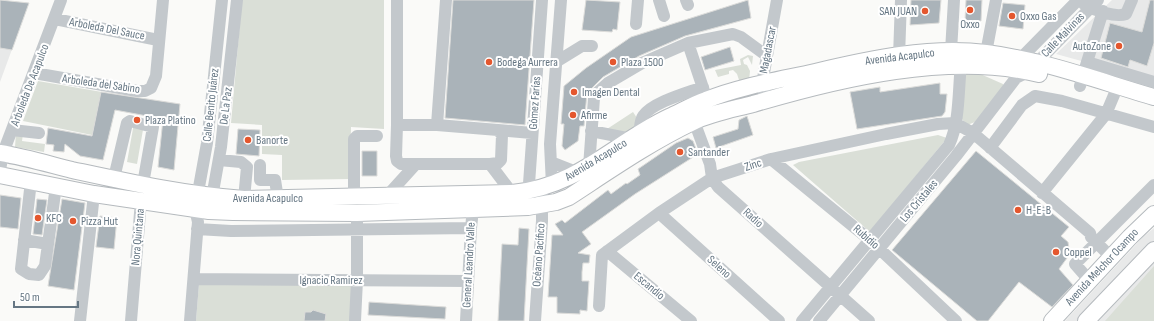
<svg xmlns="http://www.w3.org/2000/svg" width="1154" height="321" viewBox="0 0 1154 321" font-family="'Sofia Sans Condensed',sans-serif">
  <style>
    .built { fill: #e8e9e9 }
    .green { fill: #dadfd7 }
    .building { fill: #aab3b9; stroke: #dcdcda }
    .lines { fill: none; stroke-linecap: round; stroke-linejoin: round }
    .major-casing { stroke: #b5babe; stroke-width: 18 }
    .minor { stroke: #c3c8cc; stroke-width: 12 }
    .major { stroke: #fff; stroke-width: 16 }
    .poi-dot { fill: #e4572e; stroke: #fff; stroke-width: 1.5 }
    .labels { text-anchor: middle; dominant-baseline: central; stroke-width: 4; stroke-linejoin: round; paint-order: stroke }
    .poi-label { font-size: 12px; fill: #657683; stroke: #fff; text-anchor: start }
    .street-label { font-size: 12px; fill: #657683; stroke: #fff }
  </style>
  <rect width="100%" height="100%" fill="#fafaf8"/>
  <path class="built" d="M0,0l29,3 -29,79z
    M1112,0h42v81l-98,-27z
    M1154,228v93h-89l78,-84z"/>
  <path class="green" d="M242,0h142v129l-33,-2 -1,52 -68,1v-25l-20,-1v-29l-31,-2z
    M748,55l5,1 -1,9 -4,-8 -5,3 1,4 3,1 3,6 -1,10 -9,2 -3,-9 -4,-4 -4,1v3l-11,3 -3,-7 26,-5 -1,-6z
    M969,69l34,15 1,4 -26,33 -11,4 -6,-7 4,-45z
    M38,81l64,11 -10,43 -69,-14z
    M633,112l4,6 -4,16 -26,-5z
    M134,123l10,1 -7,40 -10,-2z
    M16,133l7,1 -1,7 23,3 -1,8 -29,-5z
    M938,135l9,3 -77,94 -77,-67 6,-3z
    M1154,266v55h-49z
    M199,283l154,3 -2,35h-155z"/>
  <path class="building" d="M0,0l29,3 -17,47 -12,-2z
    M453,0h81l-9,125 -80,-7z
    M586,0l34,2 -3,28 -4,-1 -1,3 -30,-2z
    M748,0l3,18 -66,18 -46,20 -36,21 -16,16 -3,33h-4l-2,15 -13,9 -3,-4 2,-22h-3l3,-38 22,-18 45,-31z
    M911,0h30l-2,23 -29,2z
    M966,0h16l-1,21h-16z
    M1150,0h4v43l-7,23 -17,-6 -2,7 -27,-9 9,-35 32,9z
    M1003,3l22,2 -2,24 -24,-3z
    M730,47l4,14 -29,9 -4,-13z
    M940,83v11h7l-2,18 -3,4 -85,13 -7,-37 30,-5v5z
    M101,92l79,12 -6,66 -16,-3 5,-48 -48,-9 -12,50 -23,-4 -15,-12 -1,8 -11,-1 1,-6 -8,-1 2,-16 44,8z
    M747,116l6,19 -37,13 -3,-11 25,-8 1,-9z
    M238,129l22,1 -1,26 -23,-2z
    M688,138l5,3 5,13 -63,40 -53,38 9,12 -13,9 12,2 -1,8h-6l-1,9v9h7l-2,30 -7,-1v4l-23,-1v-16h-9l4,-62h11l-8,-11 7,-4 3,3 43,-33 3,4 15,-11 1,1 13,-9 -2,-6 38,-26z
    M362,151h15v25h-15z
    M976,151l93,76 -8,9 7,6 2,12 -11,15 14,16 -21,22 -33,-25 -31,39h-11l-85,-71z
    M0,195l21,3 -3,31 -18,-2z
    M37,199l10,1 -5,35 -9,-1z
    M62,199l23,4 -11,87 -26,-4z
    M100,216l17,2 -3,31 -18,-2z
    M519,228l10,1 -5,92h-26l4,-77 16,1z
    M369,302l77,5 -1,12 -77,-4z
    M313,310l13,4 -1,7h-21l1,-9h6z"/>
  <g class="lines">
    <g class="major-casing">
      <path id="major" d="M0,153c24,4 48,11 72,17 56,12 114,25 172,29l268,-6c66,-6 102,-50 157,-76 13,-6 25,-13 37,-17 35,-14 73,-20 109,-28 55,-13 115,-26 171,-19 57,7 113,28 168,44
        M0,175l94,19 115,17 24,1 124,1 171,-6 28,-5 13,-5c40,-26 80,-54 124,-75 18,-9 41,-13 60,-18 88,-26 196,-52 286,-30
        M1052,321l78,-84 24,-23
        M1086,321l68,-71"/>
    </g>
    <path class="minor" d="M397,0v125h40l61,5 4,5 -1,25 -3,3 -8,1h-89l-4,-3 -1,-5 1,-31
      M659,0l5,16
      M686,0l2,5
      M1084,4c10,6 31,14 42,10l6,-14
      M55,19l103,21
      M636,24l2,-24
      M688,43l17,51
      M951,51l3,-51
      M986,53l10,-53
      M899,57l2,-57
      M556,62l26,-16h10
      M1087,62l16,-51
      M1017,64l3,-5 58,-59
      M34,73l103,18h8l6,-3 5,-12 7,-76
      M1080,86l7,-24 67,20
      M766,100l-4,-16 15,-84
      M694,121l16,43 2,14 6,9 151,134
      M437,125l9,-125
      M12,130l27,3
      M498,130l34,3
      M591,131l41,8
      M639,134c1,-5 1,-14 4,-18 10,-14 44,-23 60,-29
      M990,148l32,-43 13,-9 27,5 92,26
      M771,159l99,81 86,81
      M219,160l22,2 6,5 -3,32
      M551,162l28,11
      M490,164l22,29
      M260,165v15h15l3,19
      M589,167l5,-69 4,-6 10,-9 34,-20 46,-20 45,-9 8,3 26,19
      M0,170l3,-17 58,-153
      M114,178l13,-55 3,-2 23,6 -10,57
      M31,181l-10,88 8,5 10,1 6,-9 11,-80
      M552,185l-2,-41 11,-144
      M1042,193l64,-79 8,-19
      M354,197v-58l3,-3h20
      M386,197l29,-32
      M528,198l14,-198
      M211,203l10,-56 16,-147
      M659,213l120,108
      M197,229l34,2 240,-3
      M24,240l24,4
      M607,251l84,70
      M194,279l274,2
      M1089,280l-14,-16 79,-79
      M599,306l3,-51 57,-42 53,-35 59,-19 115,-25 52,-10 17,-1 18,10 117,100 1,4 20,20
      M80,321l14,-127
      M131,321l10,-120
      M190,321l8,-99 -3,-13 12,-66 15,-143
      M355,321l2,-41v-67
      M466,321l5,-93 2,-19
      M535,321l7,-100v-25
      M802,321l147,-176c11,-24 9,-54 12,-80
      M819,321l137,-165 60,-78 12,-6 70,-72"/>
    <use href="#major" class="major"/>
  </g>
  <g class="poi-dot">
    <circle cx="970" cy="10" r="4"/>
    <circle cx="925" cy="11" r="4"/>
    <circle cx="1012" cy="16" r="4"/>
    <circle cx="1119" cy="46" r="4"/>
    <circle cx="489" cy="62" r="4"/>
    <circle cx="613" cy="62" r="4"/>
    <circle cx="574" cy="92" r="4"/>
    <circle cx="573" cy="115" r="4"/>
    <circle cx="137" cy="120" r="4"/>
    <circle cx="248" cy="140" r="4"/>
    <circle cx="680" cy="152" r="4"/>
    <circle cx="1018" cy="210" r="4"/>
    <circle cx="38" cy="218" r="4"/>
    <circle cx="73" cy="221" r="4"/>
    <circle cx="1056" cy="252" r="4"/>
  </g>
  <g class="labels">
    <g class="poi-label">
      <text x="917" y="11" text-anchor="end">SAN JUAN</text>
      <text x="1020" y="16">Oxxo Gas</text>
      <text x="970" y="24" text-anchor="middle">Oxxo</text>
      <text x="1111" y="46" text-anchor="end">AutoZone</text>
      <text x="497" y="62">Bodega Aurrera</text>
      <text x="621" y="62">Plaza 1500</text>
      <text x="582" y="92">Imagen Dental</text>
      <text x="581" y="115">Afirme</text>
      <text x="145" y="120">Plaza Platino</text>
      <text x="256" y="140">Banorte</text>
      <text x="688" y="152">Santander</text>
      <text x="1026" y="210">H-E-B</text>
      <text x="46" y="218">KFC</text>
      <text x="81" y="221">Pizza Hut</text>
      <text x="1064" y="252">Coppel</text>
    </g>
    <g class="street-label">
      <text transform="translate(107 29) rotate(11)">Arboleda Del Sauce</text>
      <text transform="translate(1063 35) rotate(-46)">Calle Malvinas</text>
      <text transform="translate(768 50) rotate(-79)">Magadascar</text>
      <text transform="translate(900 57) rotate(-7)">Avenida Acapulco</text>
      <text transform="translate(101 84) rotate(8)">Arboleda del Sabino</text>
      <text transform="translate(30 85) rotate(-69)">Arboleda De Acapulco</text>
      <text transform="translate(535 103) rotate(-86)">Gómez Farías</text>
      <text transform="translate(211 105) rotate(-84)">Calle Benito Juárez</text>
      <text transform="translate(226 106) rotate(-83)">De La Paz</text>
      <text transform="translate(596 160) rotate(-31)">Avenida Acapulco</text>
      <text transform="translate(753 165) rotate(-18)">Zinc</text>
      <text x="268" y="198">Avenida Acapulco</text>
      <text transform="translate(919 201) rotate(-50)">Los Cristales</text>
      <text transform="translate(753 218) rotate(42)">Radio</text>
      <text transform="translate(138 237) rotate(-85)">Nora Quintana</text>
      <text transform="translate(866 237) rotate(41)">Rubidio</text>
      <text transform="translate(539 255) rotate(-86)">Océano Pacífico</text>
      <text transform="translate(469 265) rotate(-87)">General Leandro Valle</text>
      <text transform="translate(719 267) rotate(42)">Seleno</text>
      <text transform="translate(1102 267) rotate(-47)">Avenida Melchor Ocampo</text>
      <text x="331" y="280">Ignacio Ramirez</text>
      <text transform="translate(649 286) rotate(40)">Escandio</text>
    </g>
  </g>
  <path d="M14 301v6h64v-6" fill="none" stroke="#657683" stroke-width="2"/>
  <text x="20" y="301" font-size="12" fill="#657683" stroke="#ffffff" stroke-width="3" paint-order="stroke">50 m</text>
</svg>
